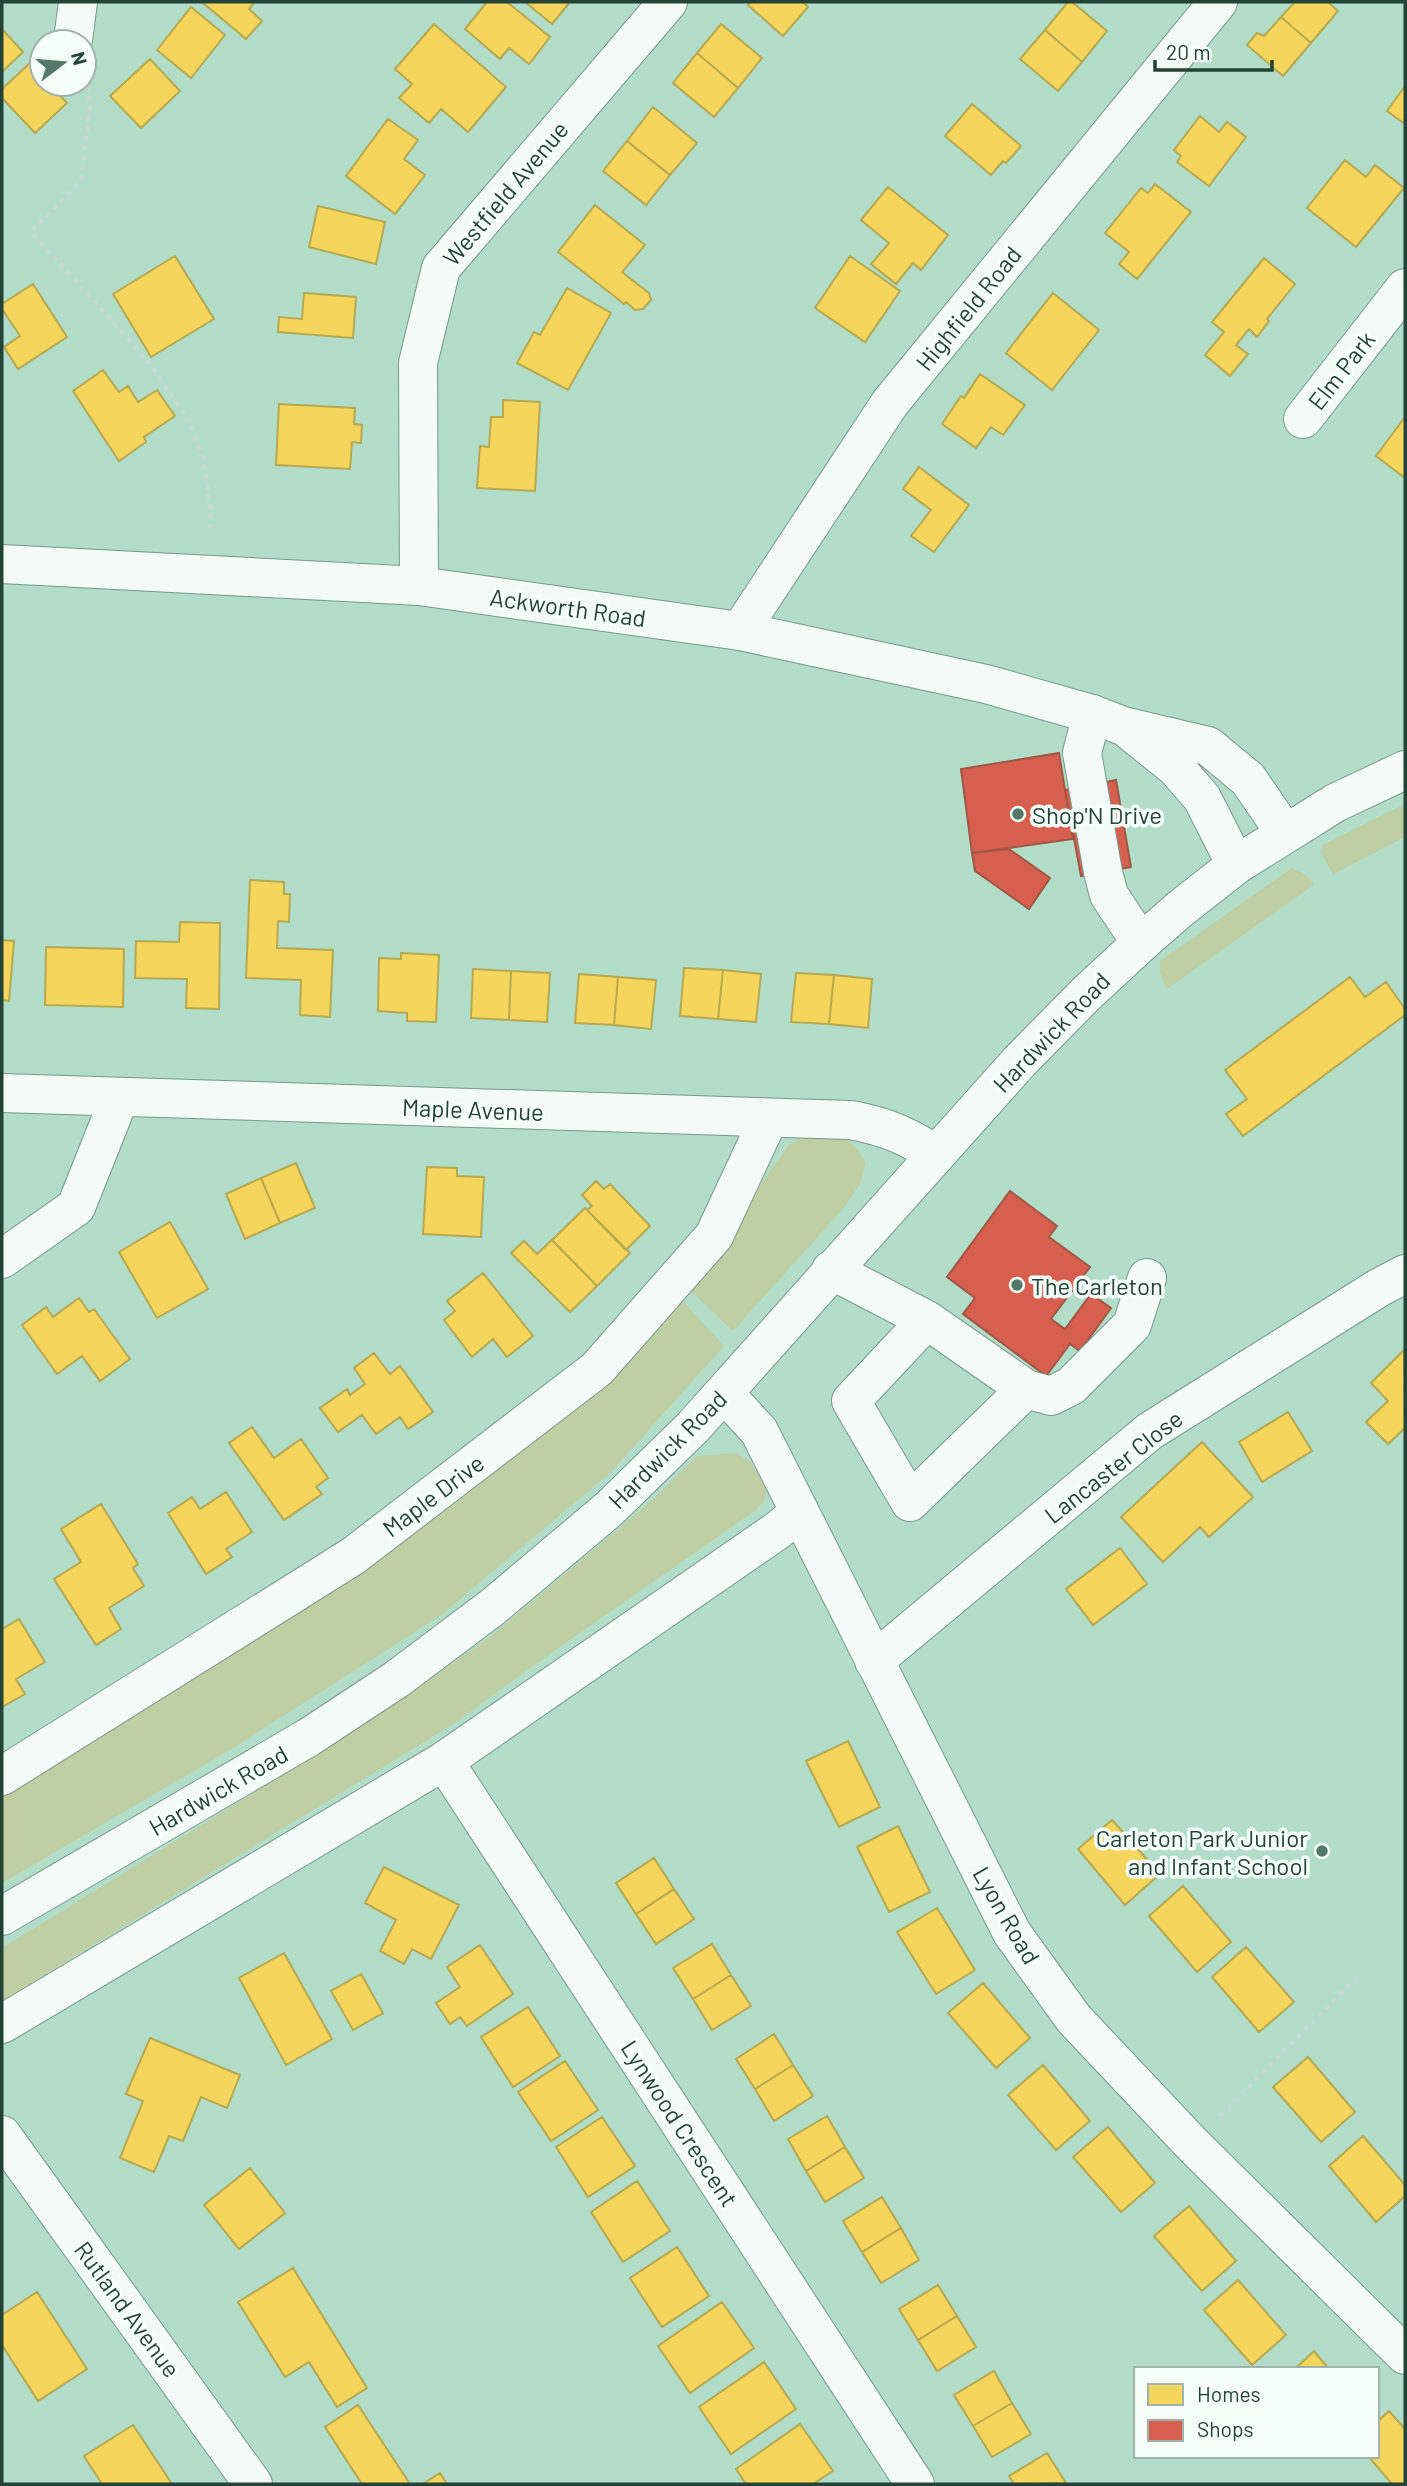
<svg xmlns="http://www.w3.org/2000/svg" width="1407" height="2486" viewBox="0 0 1407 2486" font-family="Barlow,sans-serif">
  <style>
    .green { fill: #bfcfa3 }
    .homes { fill: #f6d55c; stroke: #b6a950; stroke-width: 2 }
    .shops { fill: #d6604d; stroke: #a05746; stroke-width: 2 }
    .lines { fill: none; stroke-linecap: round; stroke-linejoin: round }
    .minor-casing { stroke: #779a8b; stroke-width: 40 }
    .major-casing { stroke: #779a8b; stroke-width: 40 }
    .highway-casing { stroke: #779a8b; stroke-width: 40 }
    .path { stroke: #c9d7d1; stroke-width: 4.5; stroke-dasharray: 5 5; stroke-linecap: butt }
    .minor { stroke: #f3faf7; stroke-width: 38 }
    .major { stroke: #f3faf7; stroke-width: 38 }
    .highway { stroke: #f3faf7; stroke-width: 38 }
    .poi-dot { fill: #547969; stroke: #f6fefa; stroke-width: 2.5 }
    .labels { text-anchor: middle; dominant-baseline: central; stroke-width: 7; stroke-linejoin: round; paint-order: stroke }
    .street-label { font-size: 24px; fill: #224335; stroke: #f6fefa }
    .poi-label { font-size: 24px; fill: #224335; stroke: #f6fefa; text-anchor: start }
  </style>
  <rect width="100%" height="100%" fill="#b1ddc9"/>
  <path class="green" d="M1405,804v33l-72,37 -12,-21 2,-8z
    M1292,868l11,5 12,11 -148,105 -7,-16v-12z
    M810,1131c34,3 38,3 56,32l-6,21 -17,25 -110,122 -46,-44 102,-142z
    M683,1301l41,45 -113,126 -171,144 -207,132 -231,135v-90l544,-369z
    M734,1453l16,8 17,27 -3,13 -8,9 -222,155 -79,58 -453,278v-53l315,-194 172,-116 160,-135 48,-47z"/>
  <path class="homes" d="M202,2h53l-6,7 13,12 -16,18z
    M487,2h20l43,35 -21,27 -20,-16 -9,11 -35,-30z
    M525,2h45l-18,22z
    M751,2h52l5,5 -25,29 -35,-31z
    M1068,2h4l35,29 -25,31 -37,-32z
    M1295,2h33l10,9 -27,32 -30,-26z
    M191,7l34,28 -34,43 -34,-28z
    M1281,17l30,26 -28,33 -36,-31 10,-12 7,3z
    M434,24l72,63 -38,45 -27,-23 -12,14 -30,-25 13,-14 -17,-15z
    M721,24l41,34 -24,30 -41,-35z
    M2,29l21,23 -21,20z
    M1045,30l37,32 -24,29 -38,-32z
    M697,53l41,35 -24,29 -41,-34z
    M150,59l30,32 -39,37 -31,-32z
    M30,63l12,13v8h7l18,19 -32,30 -33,-35v-9z
    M1405,86v38l-18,-13z
    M972,104l49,42 -15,17 -3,-2 -12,14 -46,-39z
    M653,107l44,36 -27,32 -43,-34z
    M1200,116l19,16 8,-10 19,15 -37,49 -32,-24 4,-6 -7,-6z
    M388,119l30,21 -14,19 21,16 -30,39 -49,-38z
    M627,141l43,34 -24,30 -43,-34z
    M1345,160l21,17 9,-12 29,23 -48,59 -49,-39z
    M1155,184l36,28 -54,67 -18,-15 10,-12 -24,-19 36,-45 7,5z
    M888,187l60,48 -27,35 -8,-7 -17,21 -25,-20 18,-21 -28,-23z
    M595,205l50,40 -23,27 27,21 2,7 -8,9 -8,1 -9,-8 -2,2 -66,-52z
    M318,206l67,16 -9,42 -67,-17z
    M175,256l39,63 -63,38 -38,-63z
    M850,256l50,35 -35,51 -50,-34z
    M1264,258l31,26 -28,35 2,2 -12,16 -8,-8 -13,16 12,9 -18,22 -25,-21 19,-23 -12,-10z
    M33,284l34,53 -49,32 -14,-22 16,-11 -18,-27v-5z
    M567,288l44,25 -43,77 -51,-27 17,-31 6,3z
    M304,293l52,4 -3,41 -75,-6 1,-15 23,2z
    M1053,293l46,37 -47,60 -46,-37z
    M103,370l16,22 9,-6 10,16 19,-12 18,26 -31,21 2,5 -27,19 -46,-70z
    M980,374l45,31 -22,30 -12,-8 -15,21 -34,-24 19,-28 3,2z
    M503,400l37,2 -5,89 -58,-3 3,-42 9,1 2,-30h12z
    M279,404l76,4 -1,16 8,1 -1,18 -9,-1 -2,27 -74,-4z
    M1405,417v61l-29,-22z
    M919,467l50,38 -35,47 -23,-16 20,-26 -28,-21z
    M250,880l34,2v12h6l-1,28 -11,-1 -1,27 56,2 -3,67 -30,-2 1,-35 -55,-2z
    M180,922l40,1 -1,86 -33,-1 1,-29 -52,-1 1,-37 43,1z
    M2,940l12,1 -5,60 -7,-1z
    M46,947l78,2 -1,58 -78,-2z
    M401,953l38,2 -3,67 -29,-1v-8l-29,-2 1,-53 22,1z
    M684,968l39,2 -5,49 -38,-3z
    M473,969l38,2 -2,49 -38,-2z
    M723,970l38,4 -5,48 -38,-3z
    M511,971l39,2 -3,49 -38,-2z
    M796,973l38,2 -5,49 -38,-2z
    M579,974l39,3 -4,48 -39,-2z
    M834,975l38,4 -4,49 -39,-4z
    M618,977l38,3 -5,49 -37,-4z
    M1350,977l15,20 21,-15 19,27v6l-162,121 -17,-22 21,-15 -22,-29z
    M296,1163l19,45 -35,15 -19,-45z
    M427,1167l30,1v8l27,1 -3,60 -58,-3z
    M261,1178l19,45 -35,16 -19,-45z
    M596,1181l8,8 6,-5 40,42 -24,24 -39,-40 5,-4 -10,-11z
    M585,1208l45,45 -33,33 -45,-46z
    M170,1222l38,67 -51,29 -38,-66z
    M552,1240l45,46 -27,26 -59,-59 13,-12 13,13z
    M483,1273l50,63 -26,21 -14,-18 -21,18 -28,-37 11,-9 -8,-10z
    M79,1298l10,14 5,-3 36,50 -30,22 -18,-25 -25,18 -35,-49 24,-18 7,10z
    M1404,1350l1,78 -17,16 -22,-22 22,-21 -17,-18z
    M374,1353l16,21 10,-8 33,46 -25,17 -8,-12 -24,17 -14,-19 -24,17 -18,-24 27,-19 3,6 15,-11 -11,-16z
    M1288,1412l24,39 -50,31 -23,-40z
    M252,1427l22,31 27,-19 27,39 -12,9 6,7 -38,26 -55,-77z
    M1202,1442l51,55 -44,40 -9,-10 -37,35 -42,-45z
    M226,1492l26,40 -26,17 6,8 -26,17 -38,-61 24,-16 8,12z
    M101,1504l37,60 -5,4 11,18 -35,22 12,21 -25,16 -42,-66 27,-17 -20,-33z
    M1120,1548l27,36 -54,41 -27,-36z
    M19,1619l26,43 -29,17 9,15 -23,13v-78z
    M848,1741l32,66 -41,20 -33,-66z
    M1112,1820l48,54 -35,31 -47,-56z
    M898,1826l32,66 -41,20 -32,-65z
    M654,1858l20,31 -38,25 -20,-31z
    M384,1867l75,38 -28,54 -19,-10 -8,15 -24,-13 16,-31 -31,-17z
    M1183,1886l48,56 -34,30 -48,-56z
    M674,1889l20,30 -38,25 -20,-30z
    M937,1908l38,62 -39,24 -39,-62z
    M712,1944l19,31 -38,24 -20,-31z
    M480,1945l33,49 -46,32 -7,-9 -10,7 -14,-21 24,-16 -13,-20z
    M1246,1947l48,55 -35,30 -47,-55z
    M284,1953l48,86 -46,26 -47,-87z
    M361,1974l22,39 -30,17 -22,-39z
    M731,1975l20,31 -39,24 -19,-31z
    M983,1983l47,55 -34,30 -48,-55z
    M528,2007l32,49 -47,31 -32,-50z
    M774,2034l19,31 -38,24 -19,-30z
    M150,2038l90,37 -13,33 -26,-11 -18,44 -14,-5 -15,36 -34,-14 23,-57 -17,-7z
    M1308,2057l47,55 -34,30 -48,-55z
    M565,2061l33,49 -47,31 -33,-49z
    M793,2065l20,31 -39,25 -19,-32z
    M1043,2065l47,56 -34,29 -48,-55z
    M827,2116l18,31 -39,24 -18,-32z
    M602,2117l33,49 -47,31 -32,-50z
    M1108,2127l47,56 -34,29 -48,-55z
    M1363,2136l42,49v11l-29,26 -47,-56z
    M845,2147l19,31 -39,24 -19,-31z
    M250,2168l35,45 -46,36 -35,-44z
    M637,2181l33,50 -47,31 -32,-50z
    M882,2197l19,31 -39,24 -19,-31z
    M1189,2206l47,55 -34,30 -48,-55z
    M901,2228l18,32 -38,23 -19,-31z
    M677,2247l32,49 -47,31 -32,-49z
    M293,2268l74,120 -30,19 -28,-45 -24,15 -47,-75z
    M1238,2280l48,55 -34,30 -48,-55z
    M938,2285l19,31 -39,24 -19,-31z
    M37,2292l50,77 -49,32 -36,-56v-30z
    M722,2302l32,46 -64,45 -32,-47z
    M957,2316l19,31 -39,24 -19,-31z
    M1314,2351l15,18h-34z
    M764,2362l32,47 -65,45 -32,-47z
    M994,2371l18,32 -39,23 -19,-31z
    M1012,2403l19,31 -39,23 -19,-31z
    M358,2405l52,79h-48l-37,-57z
    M1389,2411l16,18v55h-13l-24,-28h9v-34z
    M800,2424l33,47 -20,13h-67l-10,-15z
    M133,2425l39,59h-70l-18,-28z
    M1047,2453l19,30 -52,1 -5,-8z
    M440,2473l7,11h-24z"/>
  <path class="shops" d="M1059,753l14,86 -101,14 -11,-84z
    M1116,780l15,87 -50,9 -16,-86z
    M1009,849l41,29 -21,31 -54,-38 -3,-18z
    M1010,1191l47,35 -8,11 41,30 -39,52 14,10 26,-35 20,14 -31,43 -10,-7 -24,32 -83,-62 12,-16 -28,-21z"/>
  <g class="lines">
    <g class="minor-casing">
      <path id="minor" d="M73,40l5,-38
        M1303,419l102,-131
        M419,586l-1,-223 23,-95 227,-266
        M740,631l150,-228 328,-401
        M1092,714l-10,39 21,119 6,23 32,48
        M2,1093l849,27c36,7 54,15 85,34
        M2,1259l74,-52 43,-108
        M831,1270l96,50 99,69 -116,113 -59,-101 76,-81
        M1026,1389l25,7 20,-10 61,-61 15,-47
        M724,1393l35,38 253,502 62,86 118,125 213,211
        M874,1661l276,-230 230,-144 25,-13
        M444,1761l471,723
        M2,1776l351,-220 244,-187 117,-133 55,-118
        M2,2024l442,-263 334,-231 22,-18
        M2,2135l251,349"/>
    </g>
    <g class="major-casing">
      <path id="major" d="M2,1916l307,-179 88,-58 97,-73 115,-97 84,-82 326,-365 67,-68 55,-51 39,-34 56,-44"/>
    </g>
    <g class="highway-casing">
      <path id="highway" d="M2,564l417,22 321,45 246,53 106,30 31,12 85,20 40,33 37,54
        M1130,731l46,37 26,30 34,67 99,-62 70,-33"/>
    </g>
    <path class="path" d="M88,76l2,33 -9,72 -50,51 117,129 39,56 16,41 8,52 -2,25
      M1220,2116l137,-139"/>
    <use href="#minor" class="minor"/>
    <use href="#major" class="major"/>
    <use href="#highway" class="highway"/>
  </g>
  <g class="poi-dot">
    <circle cx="1018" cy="814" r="7"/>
    <circle cx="1017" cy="1285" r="7"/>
    <circle cx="1322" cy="1851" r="7"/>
  </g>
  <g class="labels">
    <g class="street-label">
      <text transform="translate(505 193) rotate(-50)">Westfield Avenue</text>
      <text transform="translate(968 308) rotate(-51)">Highfield Road</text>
      <text transform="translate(1341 370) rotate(-52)">Elm Park</text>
      <text transform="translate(568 607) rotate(8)">Ackworth Road</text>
      <text transform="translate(1051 1032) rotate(-46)">Hardwick Road</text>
      <text transform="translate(473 1109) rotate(2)">Maple Avenue</text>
      <text transform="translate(667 1449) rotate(-45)">Hardwick Road</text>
      <text transform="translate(1113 1466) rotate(-38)">Lancaster Close</text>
      <text transform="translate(433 1495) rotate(-37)">Maple Drive</text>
      <text transform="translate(218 1790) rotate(-30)">Hardwick Road</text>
      <text transform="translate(1007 1915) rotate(60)">Lyon Road</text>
      <text transform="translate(680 2123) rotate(57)">Lynwood Crescent</text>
      <text transform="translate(128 2309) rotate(54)">Rutland Avenue</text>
    </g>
    <g class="poi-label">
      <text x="1032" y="814">Shop'N Drive</text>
      <text x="1031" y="1285">The Carleton</text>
      <text x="1308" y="1837" text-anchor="end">Carleton Park Junior<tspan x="1308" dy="28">and Infant School</tspan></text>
    </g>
  </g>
  <rect width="1407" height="2486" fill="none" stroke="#224335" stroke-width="7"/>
  <rect x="1134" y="2367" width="245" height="91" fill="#f6fefa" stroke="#a1b3ab" stroke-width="2"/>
  <rect x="1148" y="2384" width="35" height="21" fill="#f6d55c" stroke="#a1b3ab" stroke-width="2"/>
  <text x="1197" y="2402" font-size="21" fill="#224335">Homes</text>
  <rect x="1148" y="2420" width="35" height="21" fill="#d6604d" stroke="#a1b3ab" stroke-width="2"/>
  <text x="1197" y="2437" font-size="21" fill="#224335">Shops</text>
  <g transform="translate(63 63) rotate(74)"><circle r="33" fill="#f6fefa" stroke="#a1b3ab" stroke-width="2"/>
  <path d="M0-5L12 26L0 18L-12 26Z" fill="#547969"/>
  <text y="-10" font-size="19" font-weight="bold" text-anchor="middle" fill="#224335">N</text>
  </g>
  <path d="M1155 60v10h117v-10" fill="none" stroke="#224335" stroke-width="3.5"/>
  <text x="1166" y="60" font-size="21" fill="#224335" stroke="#f6fefa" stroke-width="5" paint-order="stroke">20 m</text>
</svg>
